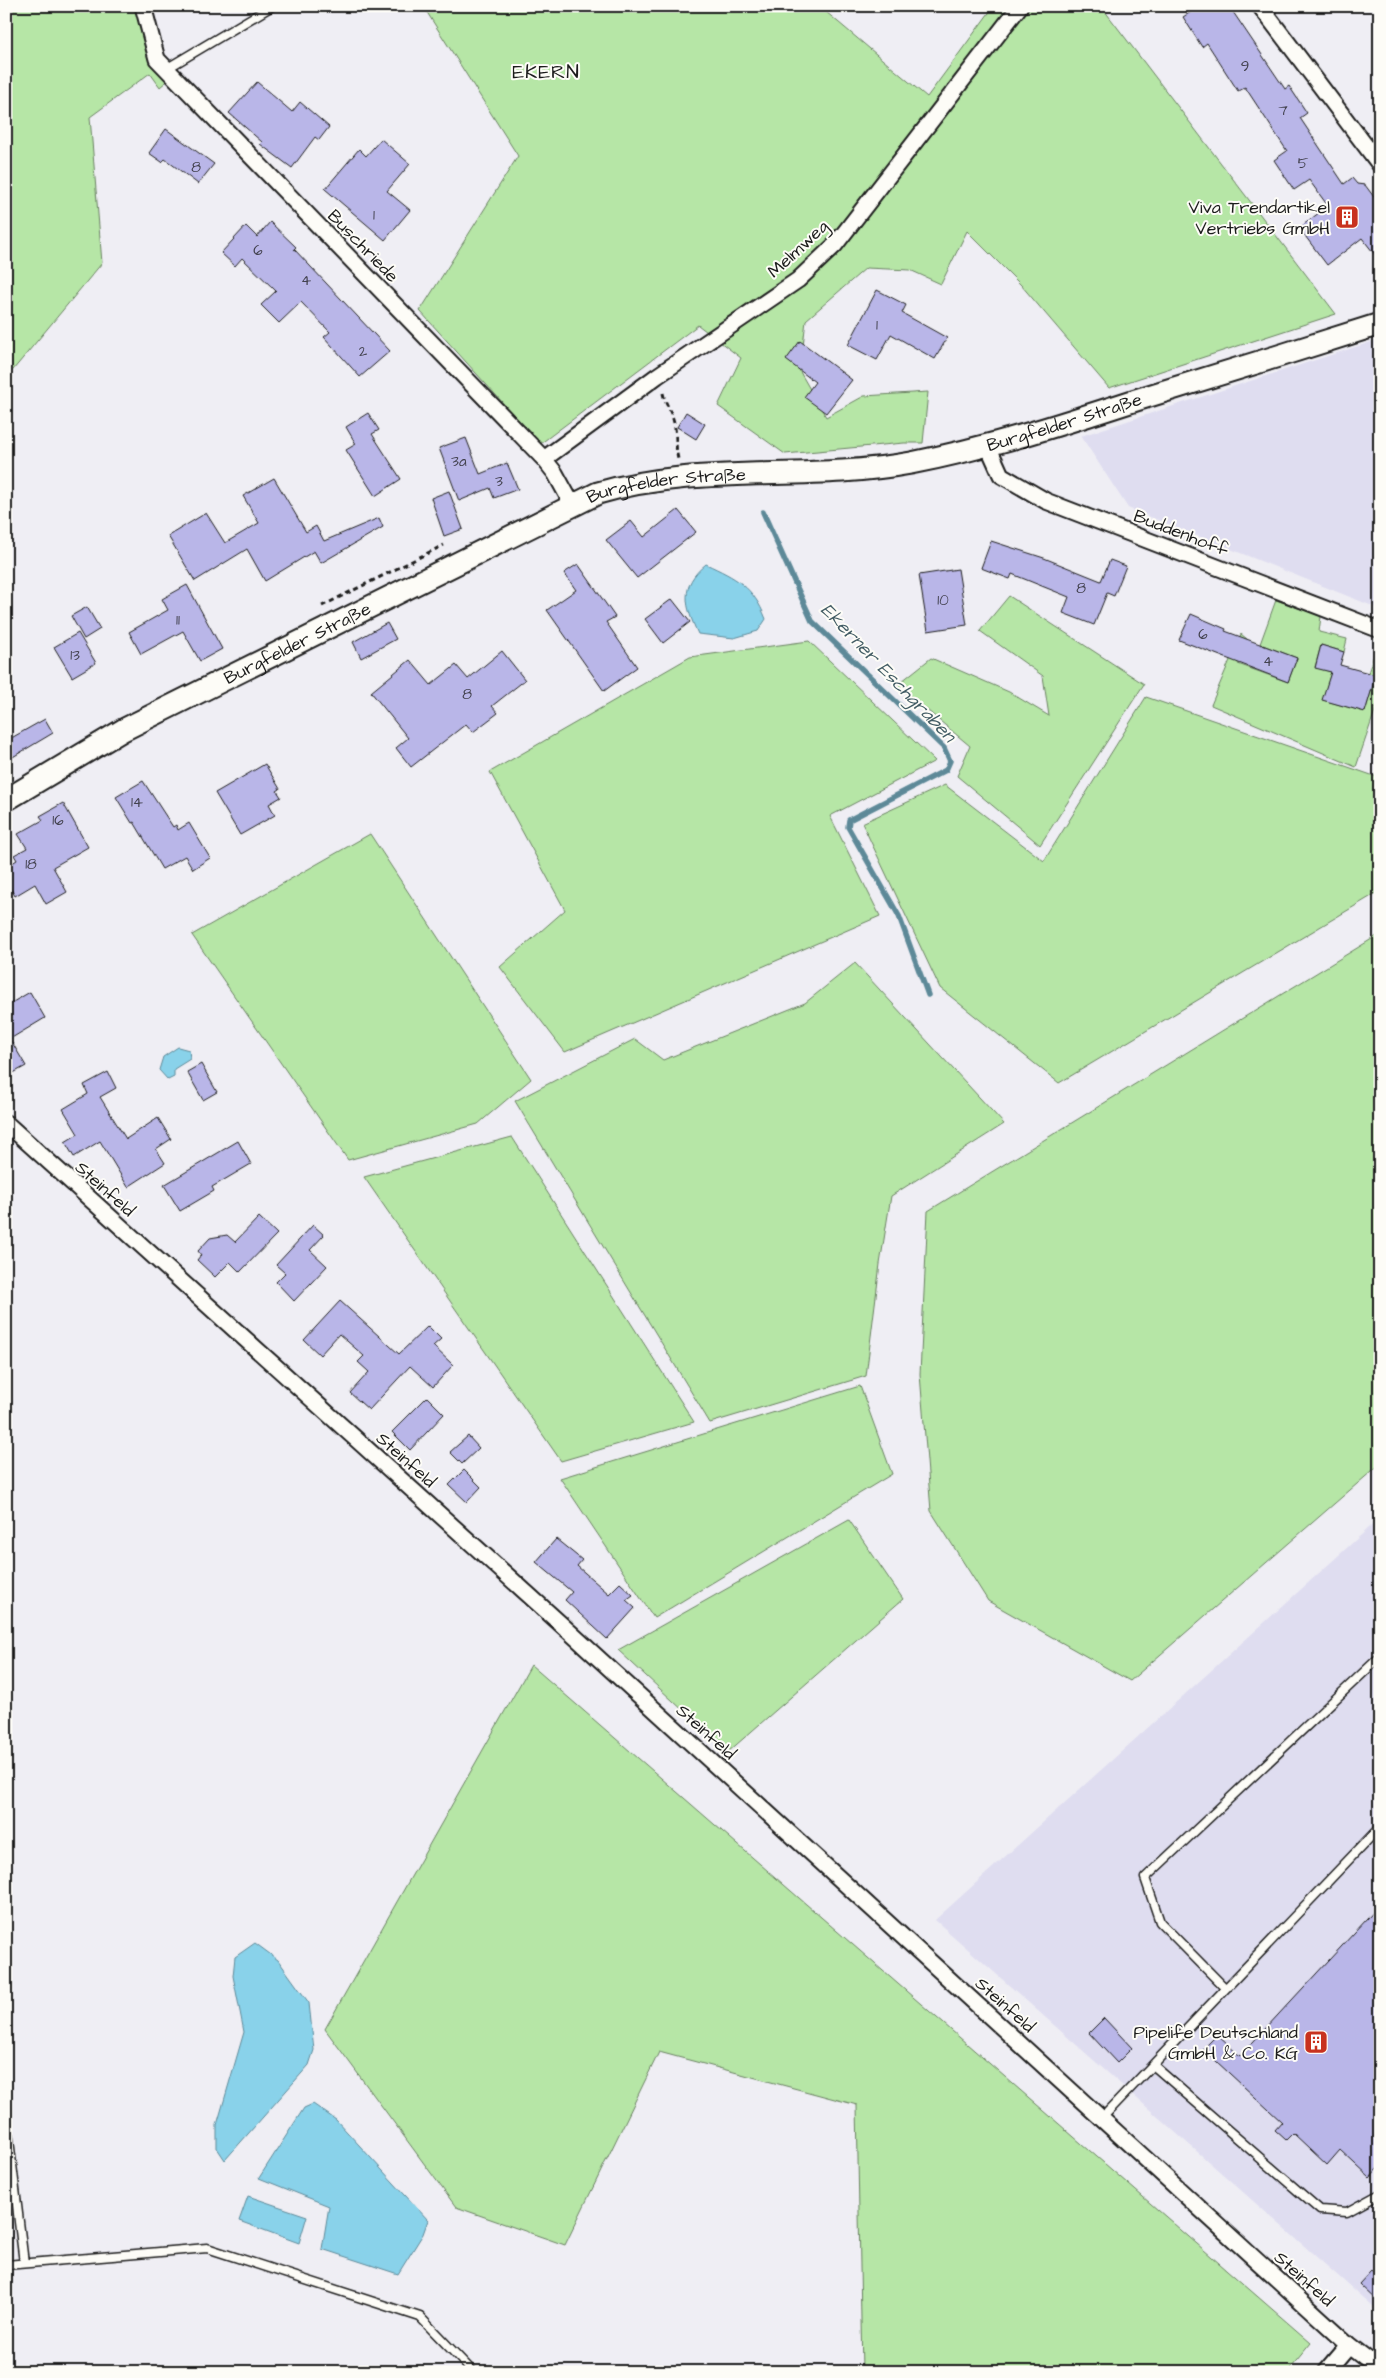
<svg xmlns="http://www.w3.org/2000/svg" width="1386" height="2378" viewBox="0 0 1386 2378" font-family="'Architects Daughter',sans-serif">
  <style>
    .built { fill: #dfddf0 }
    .green { fill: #b6e6a6; stroke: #698161 }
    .water { fill: #89d2ea; stroke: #5d8998 }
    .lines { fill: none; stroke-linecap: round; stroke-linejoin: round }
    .stream { stroke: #5d8998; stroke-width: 5.5 }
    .building { fill: #b9b6e8; stroke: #1c1c1c }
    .lane-casing { stroke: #1c1c1c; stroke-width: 11 }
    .street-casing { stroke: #1c1c1c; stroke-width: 19 }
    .secondary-casing { stroke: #1c1c1c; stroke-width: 25 }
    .path { stroke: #1c1c1c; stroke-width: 3; stroke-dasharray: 5 4; stroke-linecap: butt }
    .lane { stroke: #fdfcf7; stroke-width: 8 }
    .street { stroke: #fdfcf7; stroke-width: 15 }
    .secondary { stroke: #fdfcf7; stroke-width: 21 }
    .labels { text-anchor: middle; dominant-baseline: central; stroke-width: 4; stroke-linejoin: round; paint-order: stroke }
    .number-label { font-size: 15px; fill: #43424f }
    .poi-label { font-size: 18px; fill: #1c1c1c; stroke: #fdfcf7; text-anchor: end }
    .street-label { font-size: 18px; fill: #1c1c1c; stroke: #fdfcf7 }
    .water-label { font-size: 19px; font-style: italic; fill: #425c64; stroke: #fdfcf7 }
    .quarter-label { font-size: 20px; letter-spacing: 1px; fill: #1c1c1c; stroke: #fdfcf7 }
  </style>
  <rect width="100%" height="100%" fill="#efeef4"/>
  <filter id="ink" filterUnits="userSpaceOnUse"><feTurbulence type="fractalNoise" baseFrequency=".02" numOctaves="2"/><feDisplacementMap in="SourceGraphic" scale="10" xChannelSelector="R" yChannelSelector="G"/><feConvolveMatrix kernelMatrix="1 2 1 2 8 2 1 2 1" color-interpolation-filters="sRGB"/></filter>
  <g filter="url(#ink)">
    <path class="built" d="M1380,339v270l-252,-101 -47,-72z
      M1380,1518v795l-445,-393z"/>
    <path class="green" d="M6,6h137l14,53 16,17 -13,11 -10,-14 -60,44 12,146 -89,107 -7,4z
      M423,6h396l108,91 67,-91h107l235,308 -227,74 -88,-103 -54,-54 -26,53 -31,-14 -44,-2 -60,52 -6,52 26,45 38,-21 64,-4 -5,51h-19l-119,11 -67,-48 23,-48 -43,-33 -158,119 -120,-133 98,-155z
      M1009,596l135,88 -104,161 -83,-69 13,-30 -73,-61 34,-27 78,34 40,24 -6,-40 -63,-45z
      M1276,600l45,16 -2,16 28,7 -3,13 -23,-7 -6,22 16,5 -8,28 42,12 11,-36 -8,-3 8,-24 4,2v45l-24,71 -145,-62 30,-71 6,5 -9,25 50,18 9,-24 -37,-14z
      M809,641l126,120 -105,55 50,100 -315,136 -65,-85 65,-57 -75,-138 200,-115z
      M1146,697l234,81v113l-321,192 -119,-95 -78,-165 83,-38 99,76z
      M370,834l161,245 -53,45 -130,36 -156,-225z
      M1380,934v530l-250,217 -142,-80 -57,-90 -11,-137 8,-163z
      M855,963l149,161 -113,72 -11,68 -14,112 -156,47 -195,-322 120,-62 28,21 142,-57z
      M512,1137l182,285 -133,39 -197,-284z
      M860,1386l32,88 -238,144 -94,-140z
      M849,1520l54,79 -175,153 -110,-102z
      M531,1665l780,678 -24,29h-425l-5,-267 -198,-53 -94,193 -109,-38 -131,-178z"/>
    <path class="water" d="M706,564c30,14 47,22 60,55l-8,12 -24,7 -36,-4c-13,-28 -19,-48 8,-70z
      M178,1047l11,3 1,9 -16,10v8l-6,3 -9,-10 4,-13z
      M255,1943l23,17 31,43 5,47 -5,15 -84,95 -8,-12v-23l27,-93 -11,-56 2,-19z
      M313,2104l23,16 92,100 -5,14 -25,40 -76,-25 7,-43 -70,-28 45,-70z
      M248,2196l59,20 -8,27 -60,-22z"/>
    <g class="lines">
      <path class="stream" d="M763,512l49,109 132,127 6,13 -4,9 -97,50 -1,7 51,89 29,79"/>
    </g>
    <path class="building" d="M1200,6h29l56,83 4,-3 18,27 -7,5 44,66 8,-6 5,6 8,1 15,20v56l-18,-23 -35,27 -28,-37 29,-22 -19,-26 -15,10 -20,-30 13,-9 -42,-64 -7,4 -31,-48 -5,4 -19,-30z
      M257,82l35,30 8,-10 29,25 -10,13 -4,-3 -23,31 -32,-24 2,-2 -33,-29z
      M166,129l48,35 -16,20 -33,-25 -3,3 -13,-9z
      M381,139l29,25 -23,27 23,19 -25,30 -60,-51 34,-40 7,7z
      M270,222l26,25 -2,2 96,102 -30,26 -36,-40 6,-5 -29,-30 -22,21 -18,-18 15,-14 -34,-33 -7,8 -14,-13 25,-27 11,11z
      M877,290l29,15 -4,8 45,25 -12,21 -44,-25 -14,26 -29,-15z
      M800,341l52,39 -26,33 -22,-16 11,-15 -29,-22z
      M686,412l19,12 -9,15 -19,-12z
      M368,413l11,17 -7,4 29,45 -26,17 -29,-46 10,-6 -10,-17z
      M466,438l14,36 27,-11 11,26 -24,9 -4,-10 -31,13 -20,-53z
      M274,478l32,54 10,-6 8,15 55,-23 4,9 -62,36 -7,-12 -49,30 -18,-32 -52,32 -27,-45 38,-23 19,30 34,-20 -16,-27z
      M449,491l14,38 -19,7 -13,-38z
      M678,510l18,22 -59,46 -31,-38 25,-19 13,16z
      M991,541l53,17 57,23 9,-21 16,6 -12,30 -7,-3 -13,32 -31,-12 6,-16 -57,-23 -2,5 -29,-11z
      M578,564l37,53 -9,5 31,45 -33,24 -57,-81 29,-20 -12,-17z
      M958,569l9,56 -39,6 -9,-56z
      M187,585l35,64 -22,12 -17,-30 -42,23 -12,-22 39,-22 -6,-11z
      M672,599l18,23 -27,21 -18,-24z
      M87,607l13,22 -16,10 -13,-23z
      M1191,614l35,15 -1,2 72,27 -9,24 -109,-42z
      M387,623l9,16 -35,19 -8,-16z
      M78,633l18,30 -24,14 -18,-30z
      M1321,645l23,7 -4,13 36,10 -11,37 -43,-12 9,-28 -16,-4z
      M502,651l23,29 -33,26 6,7 -25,19 -7,-8 -55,43 -15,-19 12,-10 -37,-46 39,-32 21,25 25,-20 12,14z
      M45,719l8,14 -47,28v-20z
      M265,764l15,25 -3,2 4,6 -12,7 6,11 -35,20 -25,-42z
      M143,781l30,46 3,-2 2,5 11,-7 21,35 -17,11 -8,-13 -23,13 -28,-47 -2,1 -16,-26z
      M63,803l25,44 -35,20 14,25 -21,12 -11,-20 -20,12 -9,-15v-14l11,-7 -3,-5 13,-7 -9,-14 25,-14 -3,-4z
      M30,992l15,26 -35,21 16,27 -20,11v-71z
      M201,1064l16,28 -14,8 -16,-28z
      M108,1072l8,16 -16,9 26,42 32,-21 13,21 -15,10 9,14 -37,24 -28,-46 -26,16 -9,-15 13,-8 -15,-25 25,-15 -4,-9z
      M238,1141l13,23 -39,23 2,4 -34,20 -16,-26z
      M259,1217l18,17 -37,38 -10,-10 -15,15 -18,-17 4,-5 -3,-4 12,-13 17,-3 8,7z
      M313,1225l11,10 -14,15 17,16 -33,35 -18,-19 9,-9 -9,-8z
      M340,1301l59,53 29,-28 13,13 -8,7 20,19 -20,22 -23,-21 -41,44 -19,-17 19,-21 -11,-10 6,-6 -25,-22 -19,21 -16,-15z
      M427,1397l17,17 -34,36 -18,-18z
      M468,1436l11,12 -17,16 -12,-12z
      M464,1470l17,17 -14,15 -18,-17z
      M556,1539l26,21 -5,6 32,28 11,-11 13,12 -7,5 9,8 -28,31 -42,-39 7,-8 -36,-30z
      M1380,1905v262l-10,11 -30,-28 -13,15 -34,-32 -7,7 -11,-10 7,-8 -79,-73 14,-14 23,21z
      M1104,2018l28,30 -15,15 -28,-30z
      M1371,2271l9,8v25l-21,-20z"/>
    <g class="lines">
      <g class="lane-casing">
        <path id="lane" d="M166,69l106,-63
          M1225,1988l-65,-66 -15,-44 235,-221
          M1153,2065l167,145 27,2 33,-18
          M6,2115l18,148
          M1101,2119l279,-292
          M6,2265l201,-17 213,69 53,55"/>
      </g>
      <g class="street-casing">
        <path id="street" d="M143,6l14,53 387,400 11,14 17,31
          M1260,6l120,159
          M988,446l13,29 45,26 334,129
          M544,459l113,-83 141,-96 37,-35 185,-239
          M6,1123l567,512 776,710 31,24
          M1326,2372l23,-27"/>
      </g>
      <g class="secondary-casing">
        <g id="secondary">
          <path id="s1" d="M6,800l117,-70 475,-237c102,-30 209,-11 313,-30 77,-15 151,-39 225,-63 81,-25 163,-50 244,-76"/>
        </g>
      </g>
      <path class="path" d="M663,393c2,11 9,19 11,30 3,12 1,24 4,36
        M322,606l122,-61"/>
      <use href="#lane" class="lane"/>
      <use href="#street" class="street"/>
      <use href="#secondary" class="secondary"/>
    </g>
  </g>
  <defs>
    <g id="building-square" transform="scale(1.25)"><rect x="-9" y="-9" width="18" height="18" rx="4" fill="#c8321e" stroke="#fdfcf7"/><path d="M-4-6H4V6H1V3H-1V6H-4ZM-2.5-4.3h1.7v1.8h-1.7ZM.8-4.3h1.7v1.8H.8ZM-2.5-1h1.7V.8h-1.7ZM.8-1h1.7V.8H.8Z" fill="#fff"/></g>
  </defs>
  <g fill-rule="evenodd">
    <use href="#building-square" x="1347" y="217"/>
    <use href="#building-square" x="1316" y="2042"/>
  </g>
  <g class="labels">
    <g class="number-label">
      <text x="1245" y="66">9</text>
      <text x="1283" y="110">7</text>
      <text x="1303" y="163">5</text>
      <text x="196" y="167">8</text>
      <text x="374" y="215">1</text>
      <text x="258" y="250">6</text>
      <text x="306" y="280">4</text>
      <text x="877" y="325">1</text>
      <text x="363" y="351">2</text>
      <text x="459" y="461">3a</text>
      <text x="499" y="481">3</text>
      <text x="1081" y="588">8</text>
      <text x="943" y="600">10</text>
      <text x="178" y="620">11</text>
      <text x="1203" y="634">6</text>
      <text x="75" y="655">13</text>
      <text x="1268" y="661">4</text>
      <text x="467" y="694">8</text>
      <text x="137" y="802">14</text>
      <text x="58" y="820">16</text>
      <text x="31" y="864">18</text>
    </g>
    <g class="poi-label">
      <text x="1330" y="207">Viva Trendartikel<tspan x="1330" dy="21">Vertriebs GmbH</tspan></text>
      <text x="1298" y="2032">Pipelife Deutschland<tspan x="1298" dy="21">GmbH &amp; Co. KG</tspan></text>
    </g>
    <g class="street-label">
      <text transform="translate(363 246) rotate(46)">Buschriede</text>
      <text transform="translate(798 249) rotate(-43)">Melmweg</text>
      <text stroke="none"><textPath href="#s1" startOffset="1141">Burgfelder Straße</textPath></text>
      <text stroke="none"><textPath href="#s1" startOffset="736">Burgfelder Straße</textPath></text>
      <text transform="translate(1181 533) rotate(21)">Buddenhoff</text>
      <text stroke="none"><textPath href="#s1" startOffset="331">Burgfelder Straße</textPath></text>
      <text transform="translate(105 1189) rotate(42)">Steinfeld</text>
      <text transform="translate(406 1460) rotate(42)">Steinfeld</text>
      <text transform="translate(706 1732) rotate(42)">Steinfeld</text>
      <text transform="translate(1005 2005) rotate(42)">Steinfeld</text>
      <text transform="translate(1304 2279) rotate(42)">Steinfeld</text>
    </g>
    <g class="water-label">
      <text transform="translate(888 673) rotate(46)">Ekerner Eschgraben</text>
    </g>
    <g class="quarter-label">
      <text x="546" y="72">EKERN</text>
    </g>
  </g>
  <rect width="1386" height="2378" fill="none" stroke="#fdfcf7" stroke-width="25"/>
  <rect x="12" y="12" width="1361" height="2353" fill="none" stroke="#1c1c1c" stroke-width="2" filter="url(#ink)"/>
</svg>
